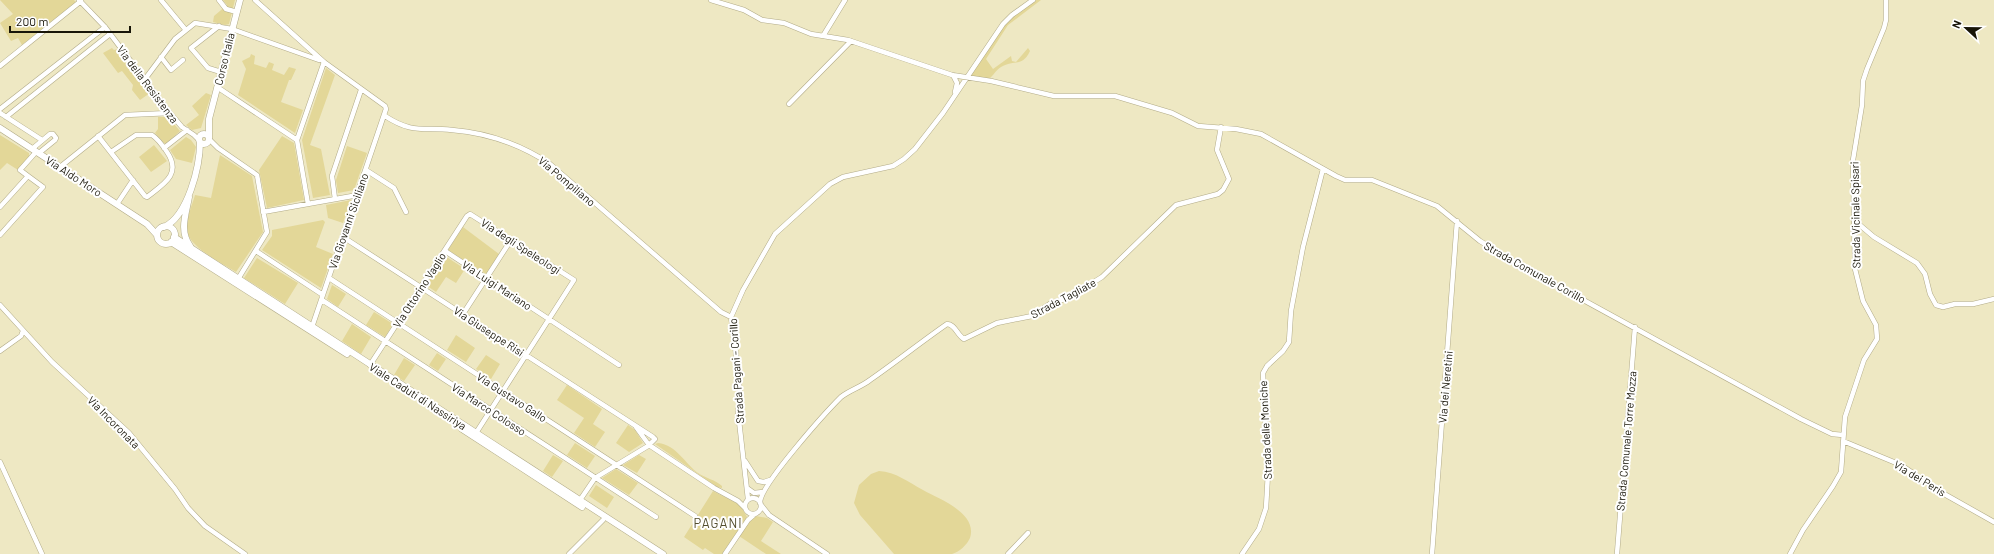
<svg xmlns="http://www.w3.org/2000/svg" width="1994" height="554" viewBox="0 0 1994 554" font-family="Barlow,sans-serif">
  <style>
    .green { fill: #e3d798 }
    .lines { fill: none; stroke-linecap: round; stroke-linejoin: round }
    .street-casing { stroke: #b2ab88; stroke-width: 5.5 }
    .secondary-casing { stroke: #b2ab88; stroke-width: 7 }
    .street { stroke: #fff; stroke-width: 4.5 }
    .secondary { stroke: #fff; stroke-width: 6 }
    .labels { text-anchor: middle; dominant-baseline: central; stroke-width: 4; stroke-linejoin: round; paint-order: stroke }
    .street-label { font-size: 11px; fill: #181508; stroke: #fff }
    .quarter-label { font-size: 13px; letter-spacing: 1px; fill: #544e2e; stroke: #fff }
  </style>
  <rect width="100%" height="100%" fill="#eee8c3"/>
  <path class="green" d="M0,0h74l2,2 -54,43 -4,-7 -7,3 -11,-18 13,-9z
    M223,0h12l-6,24 -4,1 -12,-3 1,-6 13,-11z
    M1035,0h6l-33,25 -22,34 7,10 18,-13 1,5 4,1 12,-14 2,3c-8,17 -16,8 -29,16 -5,3 -8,9 -12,12l-18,-3 -1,-2 37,-53z
    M112,48l2,2 3,-1 33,44 -10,7 -8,-10 1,-5 -11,-14 -4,2 -15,-20z
    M251,54l4,2 -1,8 12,4 3,-6 5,2 -2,6 12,5 5,-8 7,2 -5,11h-2l-8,22 22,8 -8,23 -57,-38 8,-26 -4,-8 8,-4z
    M326,68l9,7 -25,70 11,4 9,46 -17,3 -11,-58z
    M206,93l5,2 -10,33 -9,2 -6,-5 13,-10 -7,-9z
    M158,117h10l12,14 -14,13 -2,-1 -9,-10 3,-4z
    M0,135l29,18v5l-11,12 -11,-7 -7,7z
    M282,136l12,7 10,57 -37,8 -8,-38z
    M186,137l5,3 5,7 -4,16 -16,-4 -6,-9z
    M154,145l13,16 -16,11 -12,-15z
    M347,146l20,7 -13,37 -16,3 -2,-13z
    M220,155l32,21 11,56 -27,40c-13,-8 -44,-24 -48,-38 -4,-12 4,-28 7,-39l16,3z
    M351,200l-8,23 -15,-5 -2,-13z
    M323,220l2,2 -9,25 17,7 -12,34 -59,-38 10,-14v-6z
    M463,227l36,27 -13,20 -38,-24z
    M445,256l20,13 -9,14 -10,-6 -10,15 -10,-7z
    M257,258l41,25 -13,21 -41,-26z
    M332,285l14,9 -8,13 -11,-8z
    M374,312l19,12 -8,13 -19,-12z
    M352,324l19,13 -10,17 -19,-13z
    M456,335l19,13 -9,14 -19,-12z
    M437,353l9,6 -8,12 -9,-6z
    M486,355l14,9 -9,15 -15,-10z
    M404,358l11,7 -11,16 -10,-6z
    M567,385l35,24 -9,15 12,8 -10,15 -21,-14 10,-15 -27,-18z
    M628,425l7,5 8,13 -14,9 -13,-9z
    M575,443l20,13 -8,12 -20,-13z
    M658,443c19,2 27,21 40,30 7,5 18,7 24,13v2l-5,-1 -62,-43z
    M553,455l10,6 -11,16 -9,-6z
    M639,455l7,4 -9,14 -14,-8z
    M616,469l22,14 -9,12 -27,-17z
    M879,471c17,1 29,11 44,19 16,9 55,23 47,48 -3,7 -11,14 -18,16 -10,0 -47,0 -58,0l-34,-39 -6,-12 5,-18 12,-11z
    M596,485l18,12 -7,11 -18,-12z
    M713,491l27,14 7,12 -25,37h-8l-9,-6 -2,2 -19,-13z
    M756,516l11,2 6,4 -12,19 20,13h-15l-27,-18 12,-17z"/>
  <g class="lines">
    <g class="street-casing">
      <path id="street" d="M79,0l26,27 65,86 12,14 12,8 5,5
        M161,0l24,29
        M219,0l7,9 11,3
        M255,0l69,62 61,44 1,3 -74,218
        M711,0l33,10 18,10 22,3 27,11 37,6 104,35 39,6 63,15h61l57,17 26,13 38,3 25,5 75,42 9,4h27l65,26 43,35 43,26 278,152 31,15 11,1
        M219,26l-28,22 17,20 13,4
        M823,36l22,-36
        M161,57l10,13 12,-10
        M0,66l81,-65
        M953,75l4,8 -2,9
        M145,79l30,-40 20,-16 37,6 87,31
        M217,87l80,53 11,64
        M789,104l62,-63
        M0,109l105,-82
        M0,113l42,27
        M385,116c28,18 37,11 67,14 37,3 68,14 98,34l171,148 10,5
        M6,117l104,-83
        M98,136l47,60 2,1c17,-13 35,-23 20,-45 -4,-6 -9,-13 -15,-17h-16l-25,17
        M209,139l9,9 39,27 10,57 -29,47
        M297,140l27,-78
        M164,148l23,-18
        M32,149l18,-15h3l3,4 -1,2 -16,13
        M60,167l65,-52 45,-2
        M366,170l28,18 12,24
        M335,199l-3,-23 29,-86
        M117,204l16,-24
        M0,207l28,-31 -8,-6 16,-18
        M263,212l95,-17
        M1855,221l19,16 43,26 8,11 5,20 6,11 7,2 12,-3h18l21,-5
        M0,235l43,-48 -15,-11
        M343,237l310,200 2,2 -7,7 -53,32 -15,22
        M256,251l67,44
        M445,251l174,114
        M329,278l366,238
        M322,300l334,217
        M0,305l52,57 77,71 46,56 13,19 17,18 40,28
        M463,314l48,-74
        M0,351l21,-15 2,-5
        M370,365l97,-149 3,-2 104,66 -98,153
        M636,427l13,18 65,43 24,13 7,7
        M1843,441l58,24 45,30 48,27
        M745,461l13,20 6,1 6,-2
        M0,462l42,92
        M747,488l7,5 9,-1
        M745 506a8 8 0 1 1 16 0a8 8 0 1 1-16 0Z
        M748,499l-10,-87 2,-18 -2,-25 -7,-52 12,-27 32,-56 55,-50 13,-7 50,-11 11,-7 11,-10 28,-36 60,-89 9,-9 21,-15
        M760,503c-1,-17 67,-92 81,-106 9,-7 20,-10 29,-17 26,-18 51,-38 77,-56 8,0 10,11 17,15l33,-16 35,-7 19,-13 17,-5 34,-21 74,-72 42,-11 5,-4 6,-11 -12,-29 4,-23
        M761,505l8,10 58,39
        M569,554l34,-34
        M725,554l23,-34 7,-6
        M1008,554l20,-21
        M1242,554l17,-25 7,-21 2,-35 -5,-100 4,-7 16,-15 6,-9 2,-31 12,-64 20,-78
        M1432,554l25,-333
        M1617,554l18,-227
        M1790,554l13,-24 30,-44 8,-14 4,-55 19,-57 13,-21 -1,-14 -13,-24 -8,-32 -2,-109 9,-55 1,-24 4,-12 17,-41 2,-8v-20"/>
    </g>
    <g class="secondary-casing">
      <path id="secondary" d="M0,128l147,96 10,11
        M199 139a5 5 0 1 1 10 0a5 5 0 1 1-10 0Z
        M209,138v-19l31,-119
        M189,197c-3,17 -10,34 1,49
        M157 235a9 9 0 1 1 18 0a9 9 0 1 1-18 0Z
        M164,227c24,-11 36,-61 36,-85
        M174,237l489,317
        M171,242l176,112
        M462,429l120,78"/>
    </g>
    <use href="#street" class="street"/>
    <use href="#secondary" class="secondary"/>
  </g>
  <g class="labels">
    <g class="street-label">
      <text transform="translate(224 59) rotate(-76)">Corso Italia</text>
      <text transform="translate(148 84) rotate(53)">Via della Resistenza</text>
      <text transform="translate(74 176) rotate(33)">Via Aldo Moro</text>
      <text transform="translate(567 181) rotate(40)">Via Pompiliano</text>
      <text transform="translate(1855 215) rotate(-91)">Strada Vicinale Spisari</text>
      <text transform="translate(348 221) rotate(-71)">Via Giovanni Siciliano</text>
      <text transform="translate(521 246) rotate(33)">Via degli Speleologi</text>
      <text transform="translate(1535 272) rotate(29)">Strada Comunale Corillo</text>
      <text transform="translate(497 285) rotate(33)">Via Luigi Mariano</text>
      <text transform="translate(419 290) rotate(-57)">Via Ottorino Vaglio</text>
      <text transform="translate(1063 298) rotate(-28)">Strada Tagliate</text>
      <text transform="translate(489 331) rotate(33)">Via Giuseppe Risi</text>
      <text transform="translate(736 371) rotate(-94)">Strada Pagani - Corillo</text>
      <text transform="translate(1445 387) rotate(-85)">Via dei Neretini</text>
      <text transform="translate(418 396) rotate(33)">Viale Caduti di Nassiriya</text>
      <text transform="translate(512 397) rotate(33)">Via Gustavo Gallo</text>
      <text transform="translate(489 409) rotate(33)">Via Marco Colosso</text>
      <text transform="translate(114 422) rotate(45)">Via Incoronata</text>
      <text transform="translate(1265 430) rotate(-93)">Strada delle Moniche</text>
      <text transform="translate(1626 441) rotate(-85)">Strada Comunale Torre Mozza</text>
      <text transform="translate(1920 478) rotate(31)">Via dei Peris</text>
    </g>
    <g class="quarter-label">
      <text x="718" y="523">PAGANI</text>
    </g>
  </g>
  <g transform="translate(1966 28) rotate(292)" stroke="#ffffff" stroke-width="3" paint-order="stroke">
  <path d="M0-3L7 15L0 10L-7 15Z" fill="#181508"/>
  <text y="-6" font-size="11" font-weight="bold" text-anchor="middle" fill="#181508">N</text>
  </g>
  <path d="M10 26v6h120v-6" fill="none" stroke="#181508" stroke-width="2"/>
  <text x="16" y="26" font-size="12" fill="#181508" stroke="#ffffff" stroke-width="3" paint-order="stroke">200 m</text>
</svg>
